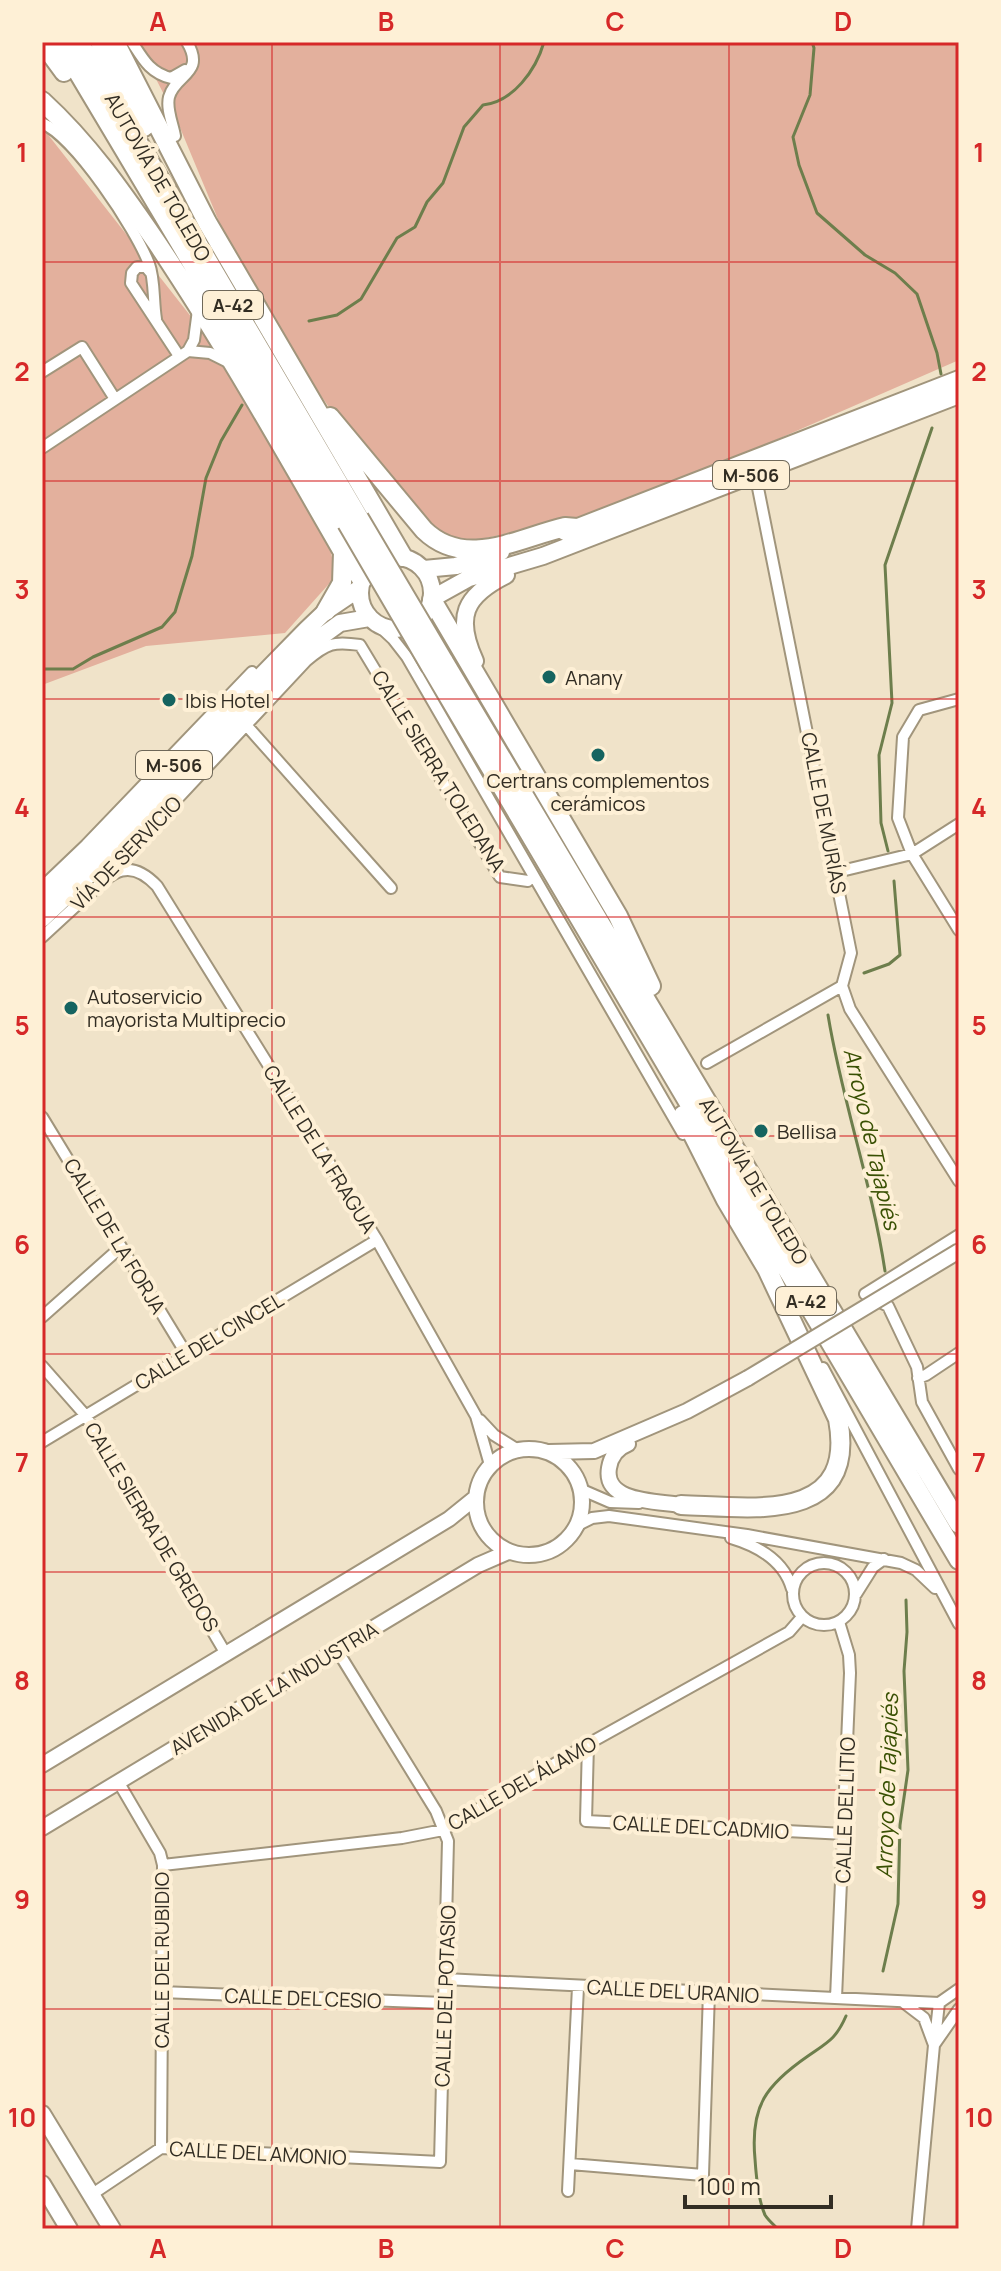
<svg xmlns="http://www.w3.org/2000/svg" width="1001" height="2271" viewBox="0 0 1001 2271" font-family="Manrope,sans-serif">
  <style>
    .green { fill: #e3b09d }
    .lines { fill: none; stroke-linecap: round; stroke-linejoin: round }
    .stream { stroke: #6d7e4c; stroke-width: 3 }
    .street-casing { stroke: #a1957c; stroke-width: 14 }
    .secondary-casing { stroke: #a1957c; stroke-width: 18 }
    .primary-casing { stroke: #a1957c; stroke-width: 20 }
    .highway-casing { stroke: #a1957c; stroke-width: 22 }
    .street { stroke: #fff; stroke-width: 10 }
    .secondary { stroke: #fff; stroke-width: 14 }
    .primary { stroke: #fff; stroke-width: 16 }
    .highway { stroke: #fff; stroke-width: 18 }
    .secondary-bridge-casing { stroke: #a1957c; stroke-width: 18; stroke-linecap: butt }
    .highway-bridge-casing { stroke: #a1957c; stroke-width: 22; stroke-linecap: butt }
    .secondary-bridge { stroke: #fff; stroke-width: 14 }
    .highway-bridge { stroke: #fff; stroke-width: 18 }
    .grid { fill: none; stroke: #d62828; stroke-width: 2; stroke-opacity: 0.55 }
    .poi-dot { fill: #166460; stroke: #fef0d6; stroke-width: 3 }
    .labels { text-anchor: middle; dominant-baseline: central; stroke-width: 8; stroke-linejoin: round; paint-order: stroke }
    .shield { fill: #fef0d6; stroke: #6f6859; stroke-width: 2 }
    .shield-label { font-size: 18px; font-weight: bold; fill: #322d23 }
    .street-label { font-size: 20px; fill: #322d23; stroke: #fef0d6 }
    .poi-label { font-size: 20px; fill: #322d23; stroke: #fef0d6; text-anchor: start }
    .water-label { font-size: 22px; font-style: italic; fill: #395003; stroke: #fef0d6 }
    .neatline { fill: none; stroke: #d62828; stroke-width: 3 }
    .grid-label { font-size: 26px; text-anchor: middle; font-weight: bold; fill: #d62828 }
  </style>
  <rect width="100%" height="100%" fill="#f0e3c9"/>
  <path class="green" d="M137,42h822v318l-270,118 -107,39 -118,26 -27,-11 -106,-122 -48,-68 -63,-118 -44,-106z
    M42,127l176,224 112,197 6,28 -51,57 -139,13 -104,39z"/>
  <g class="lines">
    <path class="stream" d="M812,42l2,6 -4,47 -17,42 6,28 18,48 48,42 30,18 22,21 20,59 4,21
      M309,321l28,-6 24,-16 36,-61 18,-11 12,-25 16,-19 21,-56 19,-22c30,-3 53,-35 61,-63
      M42,669h31l20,-12 69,-30 13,-15 17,-56 14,-78 15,-37 21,-36
      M888,851l-7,-28 -2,-68 13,-52 -7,-138 47,-137
      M864,973l25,-9 11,-9 -6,-74
      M828,1015c14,86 44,169 57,256
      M883,1971l15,-67 2,-79 8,-55 -4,-99 3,-39 -1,-32
      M778,2229c-4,-4 -10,-9 -13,-14 -6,-13 -9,-41 -10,-56 -5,-53 11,-74 53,-103 20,-14 28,-17 38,-40"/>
    <g class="street-casing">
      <path id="street" d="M132,42c11,17 18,31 39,36l14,-8
        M42,123c33,14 94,106 107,141 6,16 4,37 7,55
        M175,136c-2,-12 -9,-27 -6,-39 6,-23 37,-23 18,-55
        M151,273l-5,-6h-9l-5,6 -1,10 48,73
        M188,351l22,2 18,9
        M42,372l40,-25 33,52
        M42,448l146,-97 6,-11 4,-30
        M378,625l15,14 14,18 276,477
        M959,699l-40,11 -16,27 -5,81 14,36 47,76
        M247,726l144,162
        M837,872l75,-18 47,-30
        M108,873l198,-212c21,-18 28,-20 54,-16l140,232 28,4
        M42,887l44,-42 166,-173
        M76,906c29,-24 47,-56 81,-20l220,354 99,176 14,49
        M42,937l38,-35
        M842,986l8,23 109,172
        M707,1063l135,-77 9,-33 -93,-465
        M42,1117l145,238
        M865,1294l23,12 29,61 5,35 37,67
        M865,1294l94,-59
        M42,1317l79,-70
        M42,1366l44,50 140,238
        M823,1368l136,256
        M918,1378l8,-3 33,-22
        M480,1420l14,15 24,15
        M42,1442l335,-202
        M580,1489l30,13 29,1
        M576,1526l16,-8 17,-2 138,19 154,28 15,7 19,18
        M731,1538c27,8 53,22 61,51
        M793 1594a31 31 0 1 1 62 0a31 31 0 1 1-62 0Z
        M856,1594l17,-27 11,-8
        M588,1744l-2,77 259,13
        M119,1783l41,70 3,12 -2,283
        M163,1865l239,-27 41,-8 145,-86 201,-112 13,-15
        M445,1979l494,24 20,-14
        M161,1992l283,11
        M836,1998l14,-325 -1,-18 -10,-33
        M903,2002l21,16 10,27
        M935,2039l4,-36
        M570,2164l133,11 6,-183
        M568,2191l10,-204
        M91,2195l70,-47 279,14 8,-321 -12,-30 -99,-161
        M917,2229l17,-184 25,-36"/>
    </g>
    <g class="secondary-casing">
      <path id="secondary" d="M628,1444c-11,4 -17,12 -19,24 -6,35 49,33 72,37
        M476 1502a53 53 0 1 1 106 0a53 53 0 1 1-106 0Z
        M549,1452l45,-1 93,-40 61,-33
        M42,1765l407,-246 26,-21
        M42,1828l436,-263 30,-13"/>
    </g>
    <g class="primary-casing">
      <path id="primary" d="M565,532l394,-153
        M360 593a36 36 0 1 1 72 0a36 36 0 1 1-72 0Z
        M424,569l32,-3 45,-14
        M433,598l36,-20 74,-22 416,-161
        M475,661c-20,-44 -11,-65 31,-86
        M42,900l81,-78 55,-61 128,-131 20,-19 34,-23
        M42,919l69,-65 135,-143 72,-72 22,-16 29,-5
        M42,2114l70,115
        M42,2184l27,45"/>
    </g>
    <g class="highway-casing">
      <path id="highway" d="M42,42l22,30
        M60,42l287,481
        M79,42l280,476
        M100,42l44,85
        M115,42l92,180 196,335
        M42,101c46,42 80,91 115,142 67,100 126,205 186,309l19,28
        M330,417l94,113c41,40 94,8 141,-3l12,1
        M432,600l186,316 33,70
        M326,611l16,-28 1,-31
        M443,660l516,864
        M431,667l528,893
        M681,1505c68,2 177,21 157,-86l-71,-150 -41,-69 -43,-85"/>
    </g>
    <use href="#street" class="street"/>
    <use href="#secondary" class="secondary"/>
    <use href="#primary" class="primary"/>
    <use href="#highway" class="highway"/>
    <g class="secondary-bridge-casing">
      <path id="secondary-bridge" d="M748,1378l211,-127"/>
    </g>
    <g class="highway-bridge-casing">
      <path id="highway-bridge" d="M359,518l84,142
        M347,523l84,144"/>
    </g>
    <use href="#secondary-bridge" class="secondary-bridge"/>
    <use href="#highway-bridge" class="highway-bridge"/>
  </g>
  <path class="grid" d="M272,42v2187M500,42v2187M729,42v2187M42,262h917M42,481h917M42,699h917M42,917h917M42,1136h917M42,1354h917M42,1572h917M42,1790h917M42,2009h917"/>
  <g class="poi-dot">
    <circle cx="549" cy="677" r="8"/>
    <circle cx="169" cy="700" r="8"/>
    <circle cx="598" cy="755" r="8"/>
    <circle cx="71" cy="1008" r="8"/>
    <circle cx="761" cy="1131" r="8"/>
  </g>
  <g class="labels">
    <g class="shield">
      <rect x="203" y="291" width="60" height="28" rx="6"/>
      <rect x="713" y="461" width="76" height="28" rx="6"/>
      <rect x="136" y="751" width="76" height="28" rx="6"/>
      <rect x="776" y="1287" width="60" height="28" rx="6"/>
    </g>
    <g class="shield-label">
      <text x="233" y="305">A-42</text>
      <text x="751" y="475">M-506</text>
      <text x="174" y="765">M-506</text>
      <text x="806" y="1301">A-42</text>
    </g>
    <g class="street-label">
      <text transform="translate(158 177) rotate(60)">AUTOVÍA DE TOLEDO</text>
      <text transform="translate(439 771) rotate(58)">CALLE SIERRA TOLEDANA</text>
      <text transform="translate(824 813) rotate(79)">CALLE DE MURÍAS</text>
      <text transform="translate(126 853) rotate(-46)">VÍA DE SERVICIO</text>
      <text transform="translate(320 1149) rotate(58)">CALLE DE LA FRAGUA</text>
      <text transform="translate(754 1181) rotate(59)">AUTOVÍA DE TOLEDO</text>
      <text transform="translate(115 1236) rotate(59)">CALLE DE LA FORJA</text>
      <text transform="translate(209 1341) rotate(-31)">CALLE DEL CINCEL</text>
      <text transform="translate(152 1527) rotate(59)">CALLE SIERRA DE GREDOS</text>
      <text transform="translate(274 1688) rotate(-31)">AVENIDA DE LA INDUSTRIA</text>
      <text transform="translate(522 1783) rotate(-30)">CALLE DEL ÁLAMO</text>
      <text transform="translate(845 1810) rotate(-88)">CALLE DEL LITIO</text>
      <text transform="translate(701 1827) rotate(3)">CALLE DEL CADMIO</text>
      <text transform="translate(161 1960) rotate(-90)">CALLE DEL RUBIDIO</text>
      <text transform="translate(673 1991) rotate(3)">CALLE DEL URANIO</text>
      <text transform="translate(445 1996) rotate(-88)">CALLE DEL POTASIO</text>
      <text transform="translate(303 1998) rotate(2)">CALLE DEL CESIO</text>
      <text transform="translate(258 2153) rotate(3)">CALLE DEL AMONIO</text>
    </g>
    <g class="poi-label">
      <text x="565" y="677">Anany</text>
      <text x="185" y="700">Ibis Hotel</text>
      <text x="598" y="780" text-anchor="middle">Certrans complementos<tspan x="598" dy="23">cerámicos</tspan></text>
      <text x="87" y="996">Autoservicio<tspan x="87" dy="23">mayorista Multiprecio</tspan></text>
      <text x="777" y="1131">Bellisa</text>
    </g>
    <g class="water-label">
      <text transform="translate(872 1139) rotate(77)">Arroyo de Tajapiés</text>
      <text transform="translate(887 1786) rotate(-88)">Arroyo de Tajapiés</text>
    </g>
  </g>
  <rect width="1001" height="2271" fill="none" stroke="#fef0d6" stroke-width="88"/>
  <path d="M685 2195v12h146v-12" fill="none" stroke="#322d23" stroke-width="4"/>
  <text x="697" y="2195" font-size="24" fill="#322d23" stroke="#fef0d6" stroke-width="6" paint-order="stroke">100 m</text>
  <rect x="44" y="44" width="913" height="2183" class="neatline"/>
  <g class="grid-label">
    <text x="158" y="31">A</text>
    <text x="386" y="31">B</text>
    <text x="615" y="31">C</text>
    <text x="843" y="31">D</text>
    <text x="22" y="162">1</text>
    <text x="979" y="162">1</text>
    <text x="22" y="381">2</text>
    <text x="979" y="381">2</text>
    <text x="22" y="599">3</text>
    <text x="979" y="599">3</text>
    <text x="22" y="817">4</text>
    <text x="979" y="817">4</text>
    <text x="22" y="1035">5</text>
    <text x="979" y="1035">5</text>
    <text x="22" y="1254">6</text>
    <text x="979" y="1254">6</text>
    <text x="22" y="1472">7</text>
    <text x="979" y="1472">7</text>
    <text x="22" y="1690">8</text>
    <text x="979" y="1690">8</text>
    <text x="22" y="1909">9</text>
    <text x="979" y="1909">9</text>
    <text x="22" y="2127">10</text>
    <text x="979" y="2127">10</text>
    <text x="158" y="2258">A</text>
    <text x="386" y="2258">B</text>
    <text x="615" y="2258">C</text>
    <text x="843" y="2258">D</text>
  </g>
</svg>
